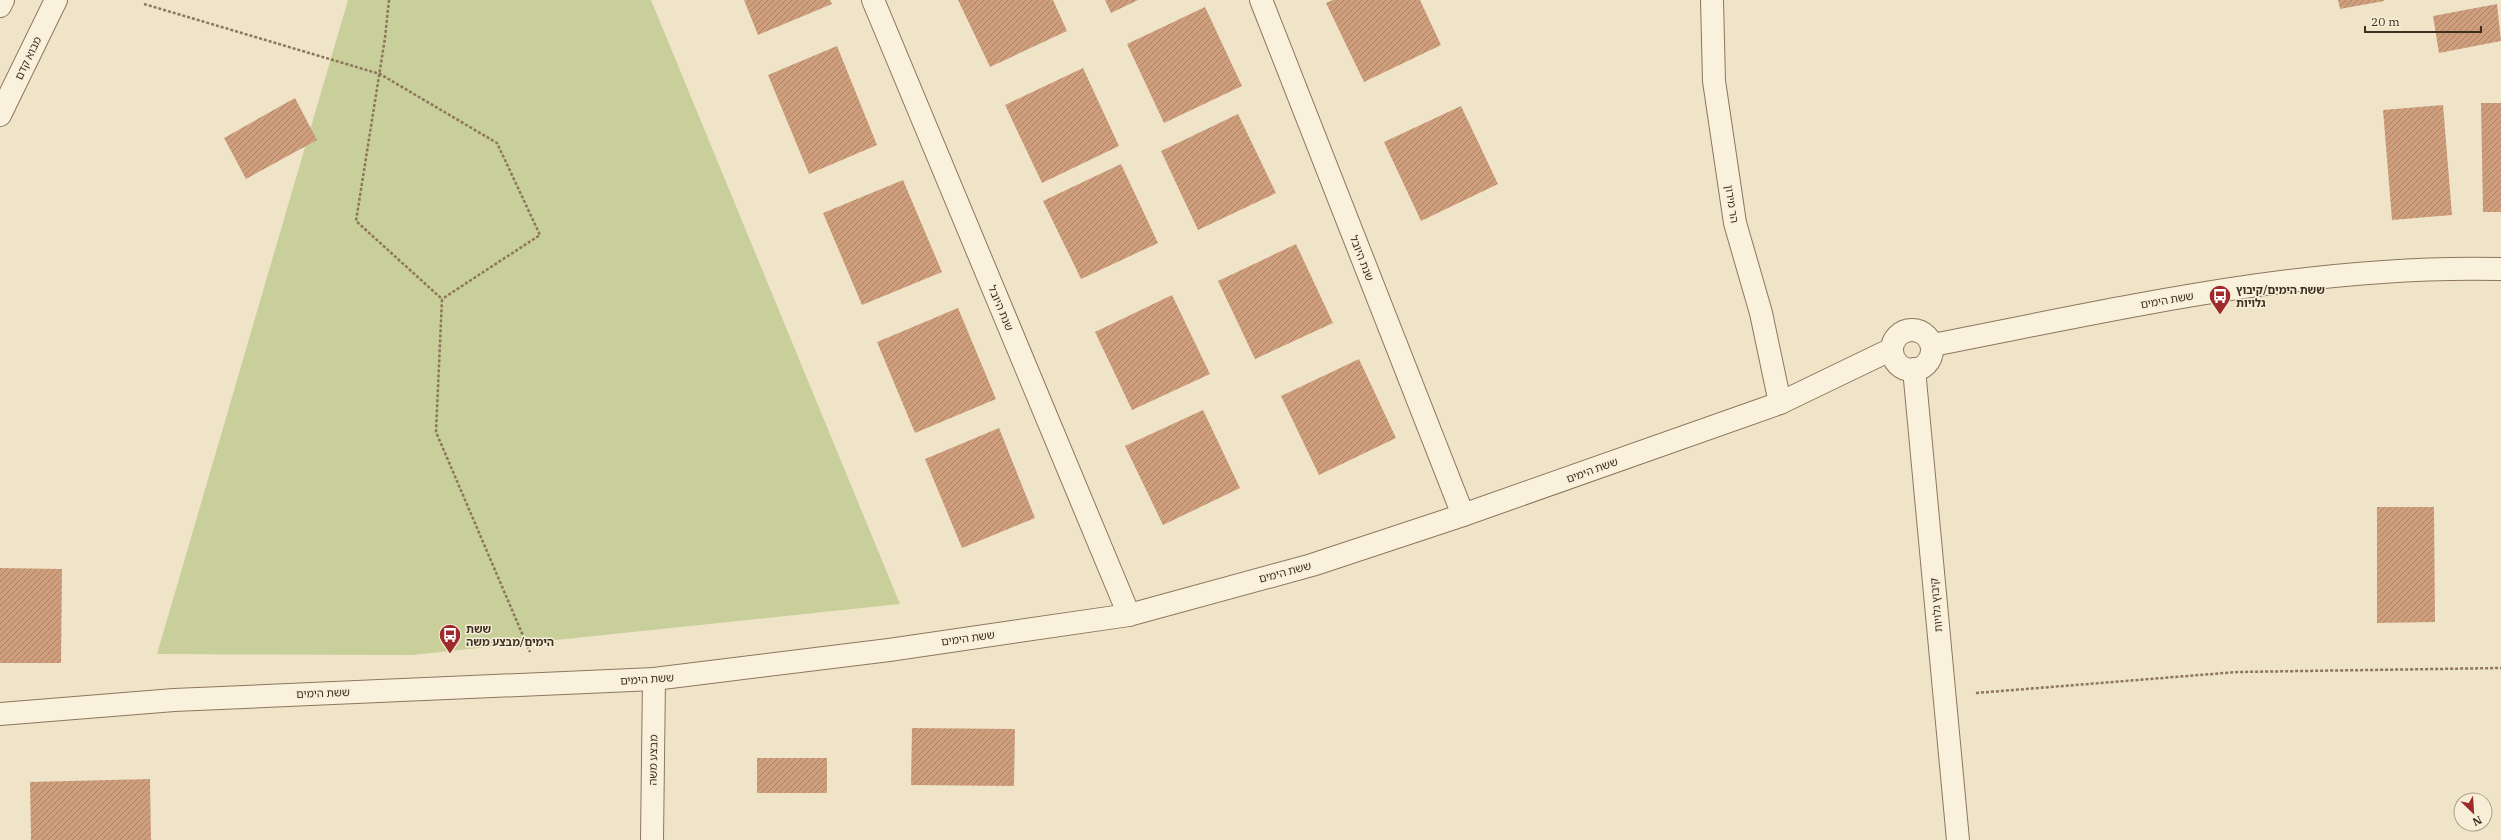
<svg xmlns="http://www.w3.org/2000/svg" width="2501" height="840" viewBox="0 0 2501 840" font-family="'IBM Plex Serif','Noto Sans Hebrew',serif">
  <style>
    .green { fill: #c9cf9b }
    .building { fill: url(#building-hatch) }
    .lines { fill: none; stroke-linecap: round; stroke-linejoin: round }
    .minor-casing { stroke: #8d765c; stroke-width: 24 }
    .tertiary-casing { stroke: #8d765c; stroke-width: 24 }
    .path { stroke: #8d765c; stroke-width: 2.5; stroke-dasharray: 3 2; stroke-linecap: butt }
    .minor { stroke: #faf1dc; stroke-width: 22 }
    .tertiary { stroke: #faf1dc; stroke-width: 22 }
    .labels { text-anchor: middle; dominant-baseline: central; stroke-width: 3; stroke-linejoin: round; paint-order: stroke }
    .street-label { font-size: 11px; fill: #3d2e20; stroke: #f7eed8 }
    .poi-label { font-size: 11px; font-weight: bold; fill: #3d2e20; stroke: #f7eed8; text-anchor: start }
  </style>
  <defs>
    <pattern id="building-hatch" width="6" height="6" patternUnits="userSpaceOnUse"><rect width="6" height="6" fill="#cf9f7d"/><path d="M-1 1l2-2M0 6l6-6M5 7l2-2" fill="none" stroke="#a98266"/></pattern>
  </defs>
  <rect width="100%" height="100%" fill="#f0e4c8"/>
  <path class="green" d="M348,0h303l249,604 -488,51 -255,-1z"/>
  <path class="building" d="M744,0h86l2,4 -74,31z
    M958,0h95l14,31 -77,36z
    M1105,0h33l-27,13z
    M1333,0h87l21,45 -77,37 -38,-79z
    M2338,0h46v1l-44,8z
    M2497,4l4,37 -62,12 -6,-37z
    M1205,7l37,79 -78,37 -37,-79z
    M837,46l40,99 -68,29 -41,-99z
    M1083,68l36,78 -77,37 -37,-78z
    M295,98l22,42 -71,39 -22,-41z
    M2481,103h20v109h-18z
    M2443,105l9,110 -60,5 -9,-110z
    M1461,106l37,78 -77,37 -37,-79z
    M1238,114l38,79 -78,37 -37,-79z
    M1121,164l37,79 -77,36 -38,-78z
    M903,180l39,92 -80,33 -39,-92z
    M1296,244l37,79 -78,36 -37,-78z
    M1172,295l38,79 -78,36 -37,-78z
    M958,308l38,91 -81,34 -38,-91z
    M1359,359l37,79 -77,37 -38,-79z
    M1203,410l37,78 -77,37 -38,-79z
    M999,428l36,90 -73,30 -37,-89z
    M2377,507h57l1,115 -58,1z
    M0,568l62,1 -1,94h-61z
    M912,728l103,1 -1,57 -103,-1z
    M757,758h70v35h-70z
    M150,779l1,61h-120l-1,-58z"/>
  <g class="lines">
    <g class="minor-casing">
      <path id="minor" d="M873,0l256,615
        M1261,0l202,515
        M1712,0l2,81 21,142 26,90 19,90
        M1914,369l44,471
        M652,840l2,-161"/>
    </g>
    <g class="tertiary-casing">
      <path id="tertiary" d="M0,6l3,-6
        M0,115l56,-115
        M1892 350a20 20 0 1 1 40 0a20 20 0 1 1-40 0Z
        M1932,345c187,-36 377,-81 569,-76
        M0,714l174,-14 480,-21 235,-29 240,-35 183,-50 151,-50 317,-112 112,-54"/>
    </g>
    <path class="path" d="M389,0l-4,38 -29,183 86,78 -6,133 94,220
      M144,4l236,70 117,69 43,92 -98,64
      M1976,693l261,-21 264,-4"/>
    <use href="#minor" class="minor"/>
    <use href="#tertiary" class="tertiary"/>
  </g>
  <defs>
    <g id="bus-pin" transform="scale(1.15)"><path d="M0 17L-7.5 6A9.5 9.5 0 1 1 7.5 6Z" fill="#9e2a2b" stroke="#f7eed8"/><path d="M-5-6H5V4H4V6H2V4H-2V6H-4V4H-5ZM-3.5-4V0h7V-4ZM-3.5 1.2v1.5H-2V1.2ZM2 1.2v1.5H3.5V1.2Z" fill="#fff"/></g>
  </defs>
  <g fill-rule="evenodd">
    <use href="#bus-pin" x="2220" y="296"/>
    <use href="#bus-pin" x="450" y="635"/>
  </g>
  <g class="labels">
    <g class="street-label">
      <text transform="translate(28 58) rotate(-64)">מבוא קדם</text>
      <text transform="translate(1732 204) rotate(81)">הר מירון</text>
      <text transform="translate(1362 258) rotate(69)">שנת היובל</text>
      <text transform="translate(2167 300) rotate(-10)">ששת הימים</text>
      <text transform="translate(1001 308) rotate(67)">שנת היובל</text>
      <text transform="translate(1592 470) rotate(-20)">ששת הימים</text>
      <text transform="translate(1285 572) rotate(-15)">ששת הימים</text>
      <text transform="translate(1936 605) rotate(-95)">קיבוץ גלויות</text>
      <text transform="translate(968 638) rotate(-8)">ששת הימים</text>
      <text transform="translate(647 679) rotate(-4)">ששת הימים</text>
      <text transform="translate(323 693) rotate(-2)">ששת הימים</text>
      <text transform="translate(653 760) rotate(-89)">מבצע משה</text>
    </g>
    <g class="poi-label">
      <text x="2236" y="290">ששת הימים/קיבוץ<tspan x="2236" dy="13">גלויות</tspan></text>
      <text x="466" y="629">ששת<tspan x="466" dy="13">הימים/מבצע משה</tspan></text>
    </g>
  </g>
  <g transform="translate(2473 812) rotate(155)"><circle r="19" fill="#f7eed8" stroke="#ada18e"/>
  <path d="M0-3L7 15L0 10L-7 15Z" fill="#9e2a2b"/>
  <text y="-6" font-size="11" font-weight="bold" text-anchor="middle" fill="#3d2e20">N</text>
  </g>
  <path d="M2365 26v6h116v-6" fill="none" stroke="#3d2e20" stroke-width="2"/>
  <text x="2371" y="26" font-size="12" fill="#3d2e20" stroke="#f7eed8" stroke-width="3" paint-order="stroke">20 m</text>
</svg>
